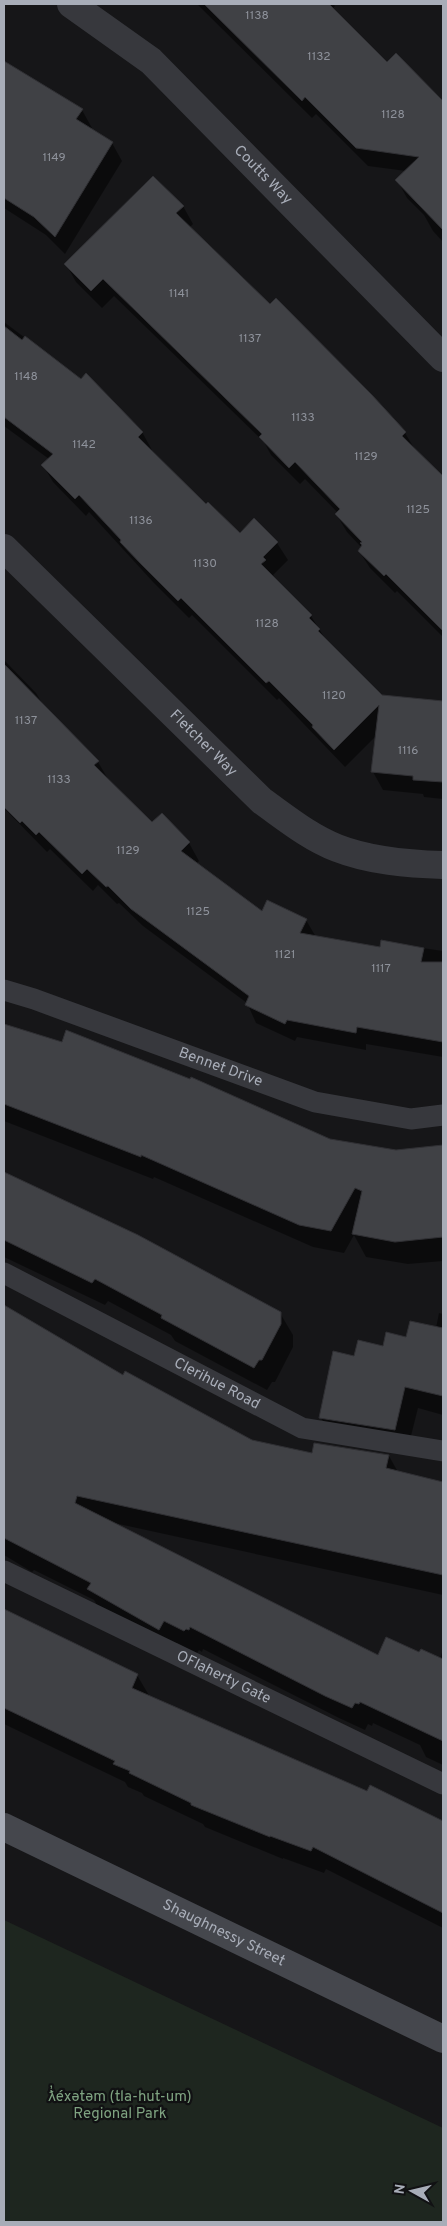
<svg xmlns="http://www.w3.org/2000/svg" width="447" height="2226" viewBox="0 0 447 2226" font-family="Overpass,sans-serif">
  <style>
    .green { fill: #1e261f }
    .shadow { fill: #0007 }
    .building { fill: #404145; stroke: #303034 }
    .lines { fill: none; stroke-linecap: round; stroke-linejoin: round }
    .service { stroke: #37383d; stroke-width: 21 }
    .minor { stroke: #37383d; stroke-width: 28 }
    .secondary { stroke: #45474d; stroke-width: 28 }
    .labels { text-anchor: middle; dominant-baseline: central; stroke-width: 4.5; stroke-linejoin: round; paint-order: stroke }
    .number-label { font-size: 12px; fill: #8e929b }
    .street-label { font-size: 15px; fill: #a8adb8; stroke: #111113 }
    .park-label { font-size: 15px; fill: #7fa381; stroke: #111113 }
  </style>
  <rect width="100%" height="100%" fill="#161618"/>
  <path class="green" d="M4,1920l439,208v94h-439z"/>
  <path class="shadow" d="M197,4h136l2,2 -3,3 55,55 9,-9 47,48v139l-10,-11 -9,-16 -17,-17 -10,-18 9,-9 -38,-5 -52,-52 -4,4z
    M4,63l78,47 10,18 -1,1 21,14 10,18 -57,93 -19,-19 -42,-27z
    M183,206l10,18 -4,4 81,78 6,-6 129,133 11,18 27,27v159l-46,-46 -2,2 -25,-25 -11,-17 3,-3 -15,-16 -11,-18 2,-1 -33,-34 -5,5 -29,-29 -7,-13 -150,-146 -12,12 -26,-26 -10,-18z
    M4,322l77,58 61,52 10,18 -1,2 55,54 34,29 14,-15 23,23 11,17 -15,15 2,3 36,38 13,21 58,59 61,6v97l-19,-2 -1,-3 -40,-4 -10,-18 4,-37 -32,32 -66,-69 -2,2 -85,-85 -3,3 -36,-36 -64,-70 -3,4 -33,-34 -10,-17 6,-6 -45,-33z
    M4,660l32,33 9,15 53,54 10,17 44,45 10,-9 27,28 10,18 -3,3 66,49 44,7 10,17 65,12 1,-7 61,9v106l-77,-13v6l-69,-13 -2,4 -39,-18 -9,-20 -104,-77 -24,-23 -2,1 -19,-19 -5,6 -43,-42 -3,3 -43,-44z
    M4,1025l58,18 268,97 66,11 47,-5v115l-35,3 -42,-7 -12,-22 -10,18 -31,-6 -159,-70 -1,2 -149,-58z
    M4,1173l133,63 143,77 13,22v12l-18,35h-3l-5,8 -92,-49 -4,-6 -63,-34 -3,4 -101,-48z
    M4,1306l119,71 129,65 61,13 76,1 9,16 45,11v112l-329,-72 264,134 42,-3 20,4 3,-8v115l-17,-8 -6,-12 -47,-22 -1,3 -4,-2 -3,6 -26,-12 -136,-69 -1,3 -3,-2 -2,3 -20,-10 -5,10 -71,-41 -7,-12 -60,-30 -2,2 -28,-17z
    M439,1313l4,1v101l-25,-7 -11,44 -73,-12 -13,-22 34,-60 81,-30z
    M4,1611l133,64 13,22 218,96 3,-6 72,35v106l-117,-59 -2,4 -41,-15v1l-78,-32 -2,-3 -59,-28 -2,-3 -14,-6 -3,-5 -121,-58z"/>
  <path class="building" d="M204,4h125l58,58 9,-9 47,48v129l-48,-50 24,-23 -63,-9 -51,-51 -3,4z
    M4,61l79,48 -7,10 37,23 -58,95 -21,-20 -30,-19z
    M153,176l31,30 -8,7 94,91 6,-6 96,97 34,37 -4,4 41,40v155l-57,-57 -2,2 -26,-25 4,-6 -2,-2 2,-1 -27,-28 5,-5 -45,-47 -6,6 -30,-31 3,-3 -159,-155 -12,12 -27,-27z
    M4,326l18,14 3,-4 56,43 5,-6 57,59 -5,5 68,67 2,-2 32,31 14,-15 24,24 -15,15 3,3 -5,4 51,51 -3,3 11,11 -2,2 64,64 61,6v81l-30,-2v-4l-42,-4 8,-67 -45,45 -22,-23 1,-2 -44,-44 -3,2 -85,-85 -3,3 -37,-37 -21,-22 1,-2 -42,-45 -4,4 -34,-34 12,-11 -49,-37z
    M4,664l95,97 -5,4 58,57 10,-9 28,29 -9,9 81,60 5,-11 40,19 -7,14 80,14 1,-7 43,8 -3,14h22v80l-86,-15 -1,6 -69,-13 -2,4 -40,-19 4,-9 -118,-87 -23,-23 -2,1 -19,-18 -5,5 -43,-42 -3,3 -14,-14 -2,2 -16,-16z
    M4,1024l58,18 4,-12 124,49 1,-2 139,62 66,11 47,-5v92l-48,5 -43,-8 10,-43 -7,-3 -24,43 -32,-6 -158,-70v2l-137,-53z
    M4,1172l134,63 143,77v12l-19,36h-3l-5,8 -93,-50 1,-3 -67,-36 -3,4 -88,-43z
    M4,1305l119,70 2,-4 127,69 60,13 2,-10 75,12 -3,13 57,14v93l-366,-79 -2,7 303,152 8,-18 33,15 2,-3 22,10v82l-83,-39 -1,2 -4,-1 -3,5 -27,-12 -135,-69 -1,3 -3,-1 -2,2 -20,-10 -5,9 -72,-41 4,-6 -87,-45z
    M410,1321l33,7v68l-38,-9 -10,43 -76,-12 14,-67 21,5 4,-16 25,6 3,-14 20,5z
    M4,1609l134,65 -6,14 235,103 3,-6 73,36v92l-130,-66 -2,4 -41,-15v1l-79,-32v-2l-62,-30 1,-2 -17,-7 2,-3 -111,-53z"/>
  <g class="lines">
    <g class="service">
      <path id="s1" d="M4,990l30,9 281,103 96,17 32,-4"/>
      <path id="s2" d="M4,1273l298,155 141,23"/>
      <path id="s3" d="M4,1571l439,213"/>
    </g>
    <g class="minor">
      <path id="s4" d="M71,4l80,57 292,297"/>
      <path id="s5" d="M4,548l258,253c24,17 47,36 75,47 33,13 71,16 106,17"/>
    </g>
    <path class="secondary" id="s6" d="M4,1827l439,212"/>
  </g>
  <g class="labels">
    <g class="number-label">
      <text x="257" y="16">1138</text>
      <text x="319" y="57">1132</text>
      <text x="393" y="115">1128</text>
      <text x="54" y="158">1149</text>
      <text x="179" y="294">1141</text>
      <text x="250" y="339">1137</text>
      <text x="26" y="377">1148</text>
      <text x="303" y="418">1133</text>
      <text x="84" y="445">1142</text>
      <text x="366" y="457">1129</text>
      <text x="418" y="510">1125</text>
      <text x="141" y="521">1136</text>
      <text x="205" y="564">1130</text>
      <text x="267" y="624">1128</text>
      <text x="334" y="696">1120</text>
      <text x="26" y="721">1137</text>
      <text x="408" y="751">1116</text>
      <text x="59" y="780">1133</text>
      <text x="128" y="851">1129</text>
      <text x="198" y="912">1125</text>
      <text x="285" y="955">1121</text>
      <text x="381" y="969">1117</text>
    </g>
    <g class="street-label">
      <text stroke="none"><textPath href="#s4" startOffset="258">Coutts Way</textPath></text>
      <text stroke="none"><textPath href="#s5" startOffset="279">Fletcher Way</textPath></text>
      <text stroke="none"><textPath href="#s1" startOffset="230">Bennet Drive</textPath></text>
      <text stroke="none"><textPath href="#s2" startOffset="240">Clerihue Road</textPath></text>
      <text stroke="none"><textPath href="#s3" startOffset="244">OFlaherty Gate</textPath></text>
      <text stroke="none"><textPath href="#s6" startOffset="244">Shaughnessy Street</textPath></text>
    </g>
    <g class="park-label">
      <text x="120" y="2097">ƛ̓éxətəm (tla-hut-um)<tspan x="120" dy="17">Regional Park</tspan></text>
    </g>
  </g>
  <rect width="447" height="2226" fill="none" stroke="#a8adb8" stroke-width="10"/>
  <g transform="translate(412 2191) rotate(278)" stroke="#111113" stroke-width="4" paint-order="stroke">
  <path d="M0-4L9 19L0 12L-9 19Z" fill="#a8adb8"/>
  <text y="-8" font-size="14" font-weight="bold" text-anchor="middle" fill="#a8adb8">N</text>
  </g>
</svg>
